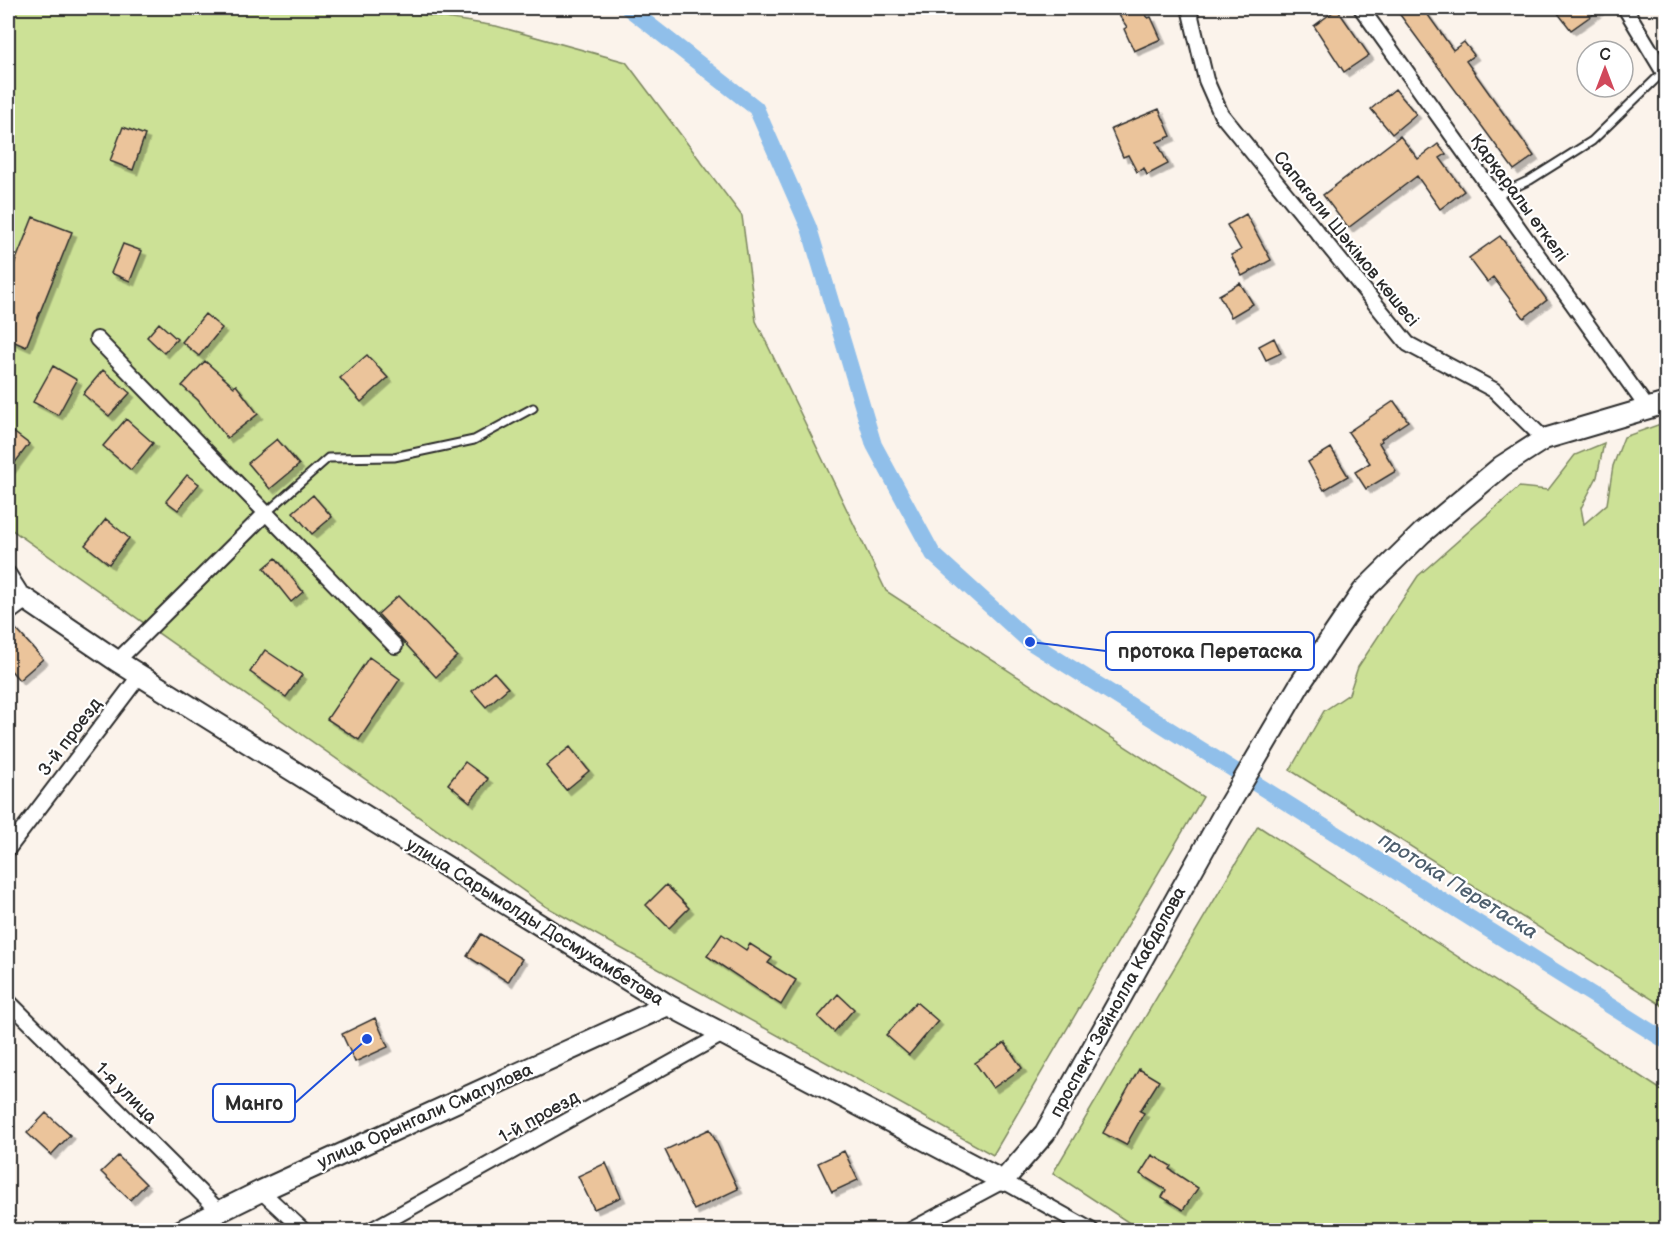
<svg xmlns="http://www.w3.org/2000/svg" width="1674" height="1238" viewBox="0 0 1674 1238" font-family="'Balsamiq Sans',sans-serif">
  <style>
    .green { fill: #cce196; stroke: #7c8660; stroke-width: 1.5 }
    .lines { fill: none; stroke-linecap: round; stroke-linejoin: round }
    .canal { stroke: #90bfea; stroke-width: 16 }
    .building { fill: #ebc49b; stroke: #2b2b2b; stroke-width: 1.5; filter: url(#shadow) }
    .lane-casing { stroke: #2b2b2b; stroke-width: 11 }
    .street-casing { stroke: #2b2b2b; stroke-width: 18 }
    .secondary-casing { stroke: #2b2b2b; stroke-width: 24 }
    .lane { stroke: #fff; stroke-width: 7 }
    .street { stroke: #fff; stroke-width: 14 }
    .secondary { stroke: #fff; stroke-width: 20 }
    .labels { text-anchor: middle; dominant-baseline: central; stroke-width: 4.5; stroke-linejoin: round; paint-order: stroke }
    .street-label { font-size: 18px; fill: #2b2b2b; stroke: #fff }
    .water-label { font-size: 20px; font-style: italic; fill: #4e5f6e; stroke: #fff }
    .leader { fill: none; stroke: #1d4ed8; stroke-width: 2 }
    .callout-dot { fill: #1d4ed8; stroke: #fff; stroke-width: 2 }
    .callout { fill: #fff; stroke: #1d4ed8; stroke-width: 2 }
    .callout-label { font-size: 20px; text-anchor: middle; font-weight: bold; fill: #2b2b2b }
  </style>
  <defs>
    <filter id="shadow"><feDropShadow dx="4.5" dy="4.5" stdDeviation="0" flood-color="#0004"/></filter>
  </defs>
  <rect width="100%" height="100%" fill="#fbf3eb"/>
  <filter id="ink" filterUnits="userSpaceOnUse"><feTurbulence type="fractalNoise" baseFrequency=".0167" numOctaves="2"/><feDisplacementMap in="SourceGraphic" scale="12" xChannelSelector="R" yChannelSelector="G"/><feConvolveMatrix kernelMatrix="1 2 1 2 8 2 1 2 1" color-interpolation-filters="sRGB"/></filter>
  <g filter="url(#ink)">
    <path class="green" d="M8,8h374l114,18 130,36 116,154 14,105 130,270 317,206 -210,358 -448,-249 -537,-379z
      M1666,422v586l-376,-238 34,-59 25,-17 9,-27 60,-91 101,-89 29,3 27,-35 29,-12 -7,34 -16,31 3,16 23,-20 6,-38 11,-29z
      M1258,826l408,267v137h-526l-87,-57z"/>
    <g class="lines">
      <path class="canal" d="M628,8l128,100 53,120 65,217 59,109 97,88 636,399"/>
    </g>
    <path class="building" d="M1114,8h27l7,10 3,-1 10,22 -27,12 -10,-22 3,-2z
      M1395,8h28l30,42 11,-8 10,13 -8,6 68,95 -20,14z
      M1554,8h48l-31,22z
      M1337,9l32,46 -25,17 -30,-46z
      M1395,89l21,25 -24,20 -21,-25z
      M1159,109l12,27 -14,6 11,22 -21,11 -3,-7 -7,4 -9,-17 -5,2 -12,-28z
      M123,127l22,8 -12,35 -23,-9z
      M1400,136l18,23 20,-15 8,10 -6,4 24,33 -24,18 -23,-33 -69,52 -25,-33z
      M1246,214l25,46 -29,16 -11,-21 10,-5 -14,-25z
      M33,217l39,15 -46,115 -18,-8v-59z
      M1500,236l47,64 -23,18 -31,-41 -6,5 -18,-24z
      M123,244l19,7 -12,30 -19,-8z
      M1240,283l13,21 -22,13 -12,-22z
      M205,314l17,14 -23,28 -17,-14z
      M159,323l18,16 -13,14 -17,-16z
      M1274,338l7,15 -15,7 -7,-14z
      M367,355l21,23 -27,24 -21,-24z
      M205,361l29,26 2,-2 22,29 -31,24 -29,-38 -16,-14z
      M53,366l24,14 -19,35 -25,-13z
      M103,370l27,23 -21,23 -26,-22z
      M1394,401l14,20 -27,18 1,2 -3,2 17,28 -30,18 -11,-17 15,-9 -22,-31z
      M126,419l27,24 -22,27 -28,-24z
      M8,428l21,16 -21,28z
      M277,439l22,26 -29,24 -22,-26z
      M1331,448l17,28 -24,14 -16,-28z
      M187,475l12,9 -21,26 -12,-9z
      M313,495l19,22 -20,17 -19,-22z
      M106,519l23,19 -20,26 -24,-19z
      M276,558l27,34 -12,10 -27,-34z
      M398,596l59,60 -21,21 -58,-63z
      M14,627l29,32 -24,21 -11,-13v-34z
      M265,650l37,25 -16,22 -36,-25z
      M369,657l31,22 -41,61 -32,-21z
      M494,672l14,16 -22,19 -14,-16z
      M570,747l19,24 -23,19 -20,-24z
      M465,762l23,17 -18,23 -22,-18z
      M666,885l23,23 -20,20 -23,-23z
      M481,934l41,25 -14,23 -41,-26z
      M722,934l24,16 4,-6 22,14 -4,5 28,17 -15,25 -74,-49z
      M838,994l16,15 -20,23 -16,-15z
      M916,1002l22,19 -29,34 -23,-20z
      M375,1018l13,29 -33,15 -13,-28z
      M1005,1043l17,25 -29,20 -18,-25z
      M1139,1069l20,12 -19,30 4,2 -18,32 -23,-12z
      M46,1113l24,22 -19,20 -24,-22z
      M710,1129l28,60 -44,21 -29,-60z
      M844,1151l14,29 -26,12 -14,-29z
      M1152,1155l19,11 -2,3 29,19 -15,22 -21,-13 4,-7 -26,-16z
      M118,1156l28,28 -16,16 -29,-28z
      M606,1163l15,34 -27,12 -16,-33z"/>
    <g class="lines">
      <g class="lane-casing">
        <path id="lane" d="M1496,196l34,-16 62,-39 71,-69
          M266,513l62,-55 66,-1 80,-17 59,-32"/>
      </g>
      <g class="street-casing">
        <path id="street" d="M1189,8l17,72 15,34 187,230 86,46 50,49
          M1361,8l287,401
          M1625,8l41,68
          M97,339l298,307
          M8,573l16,25
          M117,661l149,-148
          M8,849l132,-174
          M8,1001l211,210
          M261,1191l42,39
          M371,1230l352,-196
          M911,1230l92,-49 88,49"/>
      </g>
      <g class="secondary-casing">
        <path id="secondary" d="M8,610l16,-12 93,63 551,344 335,176 42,-48 178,-318 77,-131 63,-93 59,-58 80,-67 42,-27 122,-36
          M182,1230l79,-39 407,-186"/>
      </g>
      <use href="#lane" class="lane"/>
      <use href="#street" class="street"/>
      <use href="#secondary" class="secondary"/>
    </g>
  </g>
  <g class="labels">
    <g class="street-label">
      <text transform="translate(1519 198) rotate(54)">Қарқаралы өткелі</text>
      <text transform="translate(1346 239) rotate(51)">Сапағали Шәкімов көшесі</text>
      <text transform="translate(70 737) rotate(-53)">3-й проезд</text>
      <text transform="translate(535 922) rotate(32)">улица Сарымолды Досмухамбетова</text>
      <text transform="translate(1118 1002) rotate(-61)">проспект Зейнолла Кабдолова</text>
      <text transform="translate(126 1093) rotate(45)">1-я улица</text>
      <text transform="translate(425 1116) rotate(-24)">улица Орынгали Смагулова</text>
      <text transform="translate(539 1117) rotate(-29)">1-й проезд</text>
    </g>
    <g class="water-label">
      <text transform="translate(1458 886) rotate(32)">протока Перетаска</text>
    </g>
  </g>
  <path class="leader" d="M1030 642L1106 651M367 1039L295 1103"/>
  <g class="callout-dot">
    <circle cx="1030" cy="642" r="6"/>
    <circle cx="367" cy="1039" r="6"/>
  </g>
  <g class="callout">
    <rect x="1106" y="632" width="208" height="38" rx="6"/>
    <rect x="213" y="1084" width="82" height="38" rx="6"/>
  </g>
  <g class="callout-label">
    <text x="1210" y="658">протока Перетаска</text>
    <text x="254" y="1110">Манго</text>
  </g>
  <rect width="1674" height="1238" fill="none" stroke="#fff" stroke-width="30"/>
  <rect x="15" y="15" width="1644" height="1208" fill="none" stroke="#2b2b2b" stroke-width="2" filter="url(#ink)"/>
  <g transform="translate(1605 69)"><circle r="28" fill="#ffffff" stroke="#aaaaaa" stroke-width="1.5"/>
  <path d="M0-4.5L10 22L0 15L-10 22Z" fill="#d1495b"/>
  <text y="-9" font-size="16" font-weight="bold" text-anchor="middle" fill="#2b2b2b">С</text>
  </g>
</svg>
